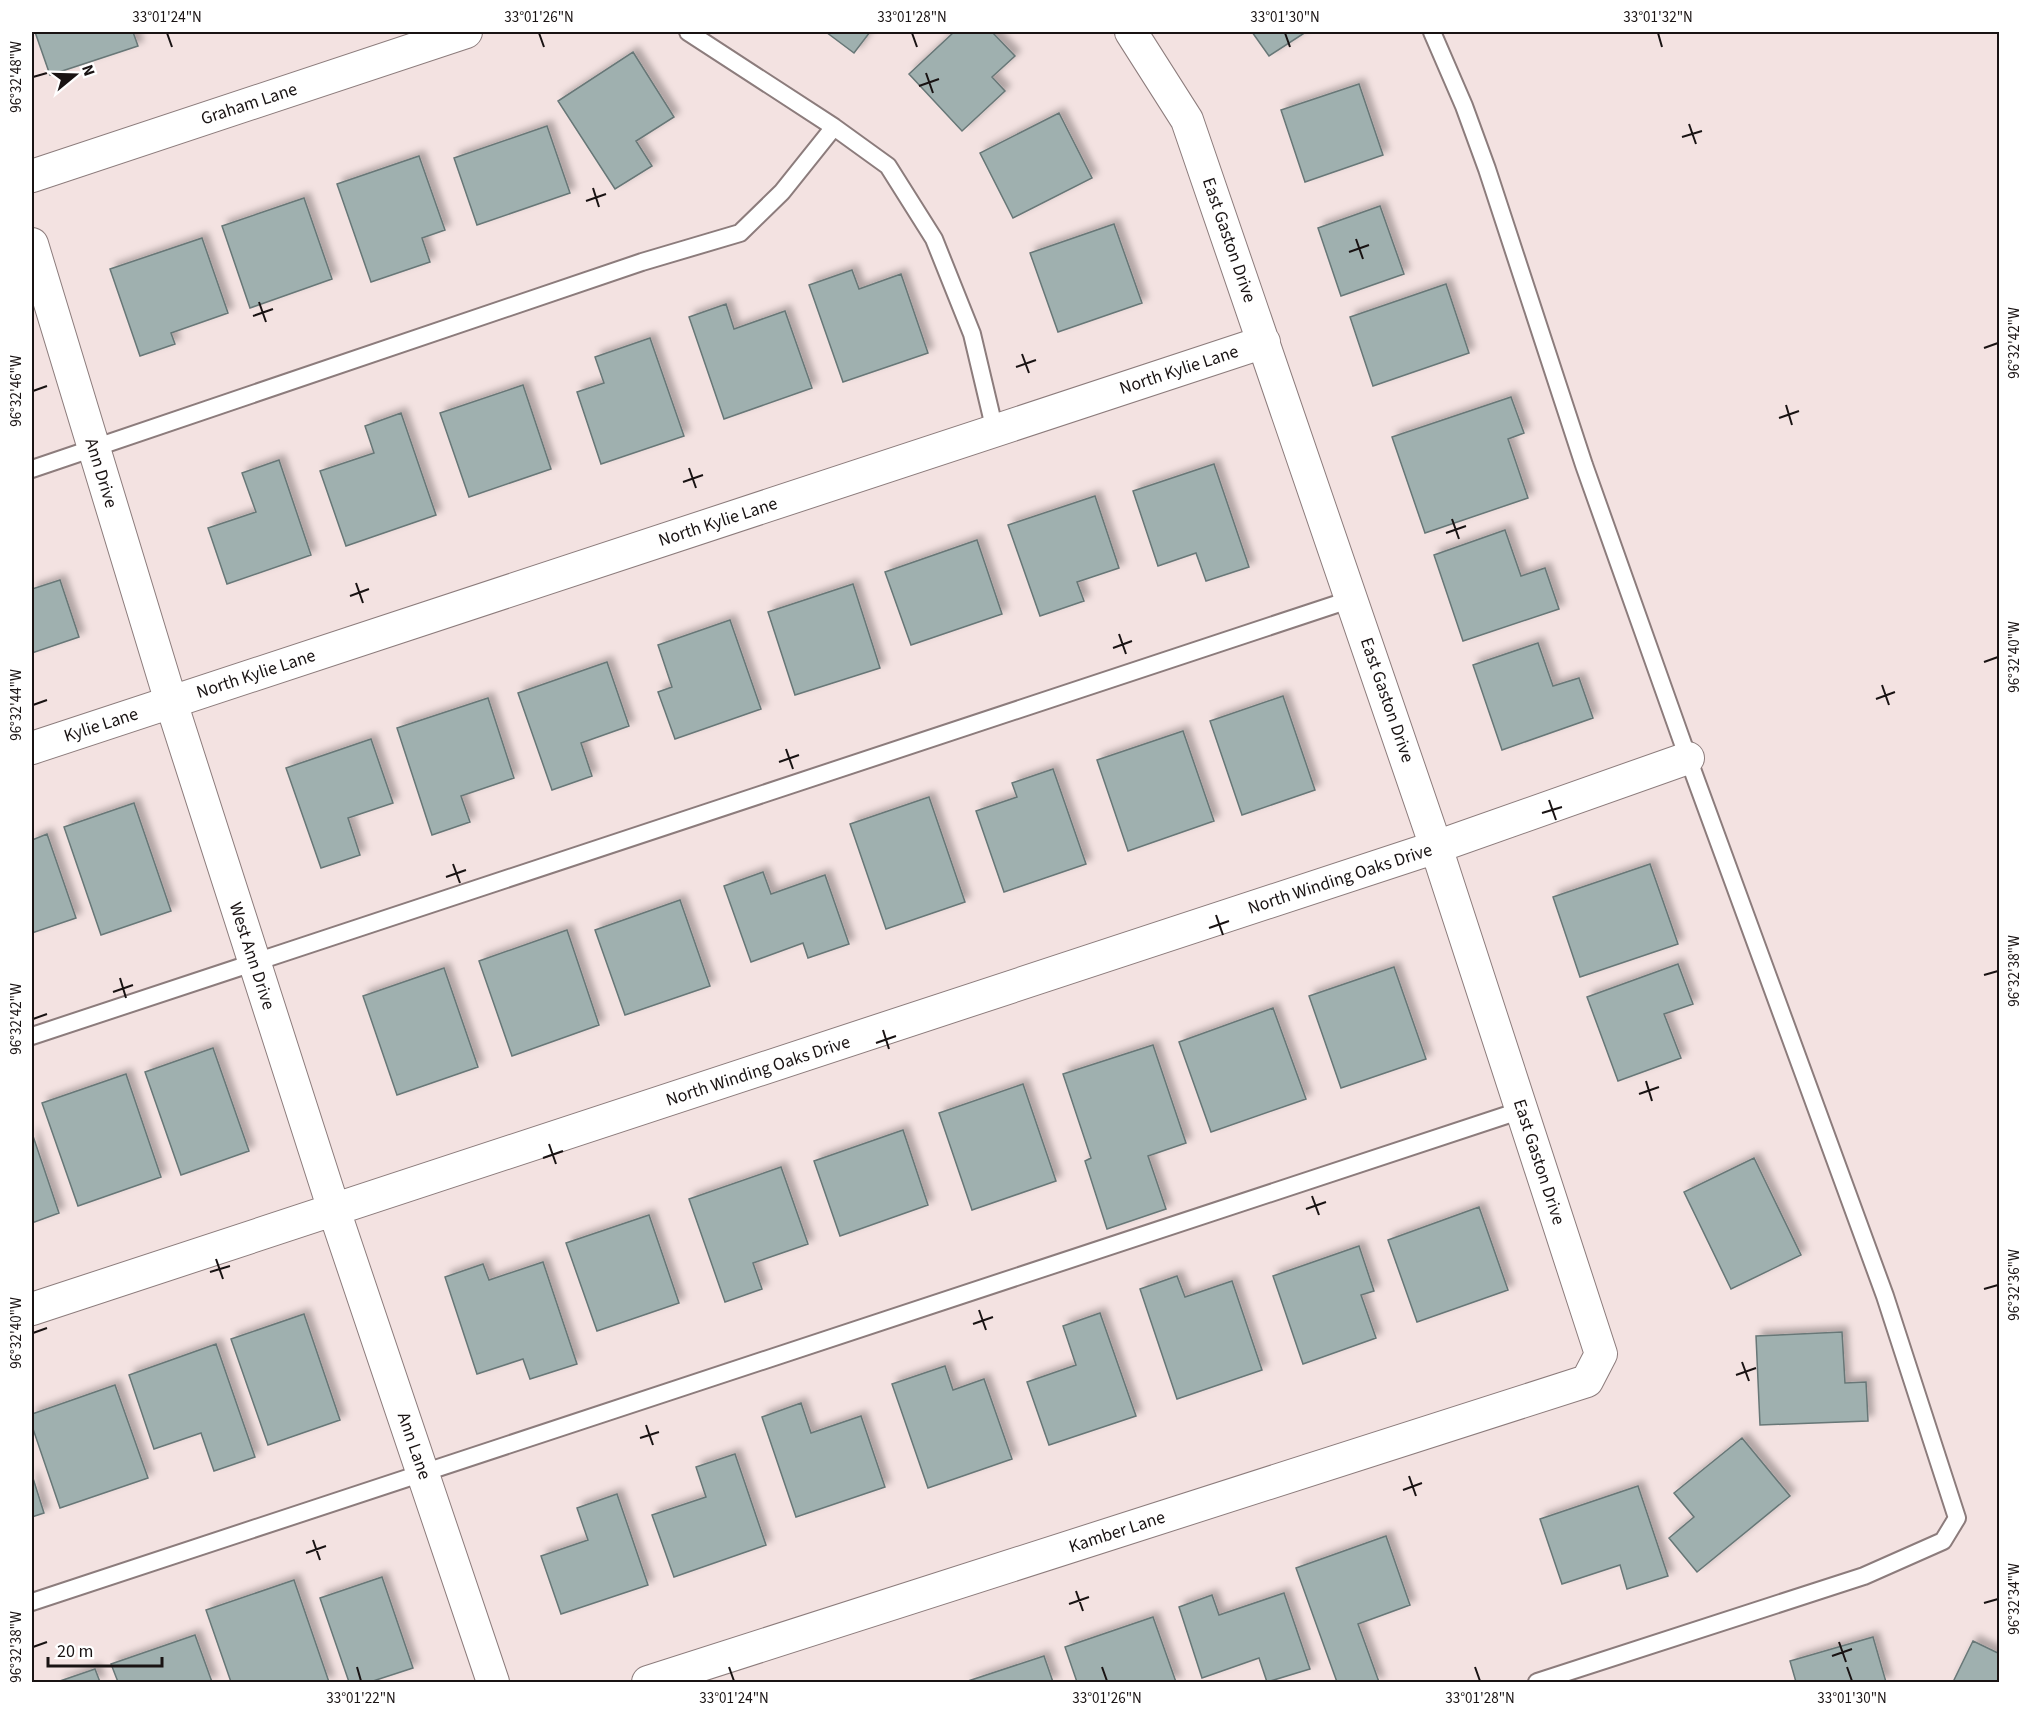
<svg xmlns="http://www.w3.org/2000/svg" width="2031" height="1714" viewBox="0 0 2031 1714" font-family="'Source Sans 3',sans-serif">
  <style>
    .building { fill: #9fb0af; stroke: #677777; stroke-width: 1.5; filter: url(#shadow) }
    .lines { fill: none; stroke-linecap: round; stroke-linejoin: round }
    .lane-casing { stroke: #8c7c7c; stroke-width: 20 }
    .street-casing { stroke: #8c7c7c; stroke-width: 34 }
    .lane { stroke: #fff; stroke-width: 16 }
    .street { stroke: #fff; stroke-width: 32 }
    .ticks { fill: none; stroke: #191313; stroke-width: 2 }
    .labels { text-anchor: middle; dominant-baseline: central; stroke-width: 6; stroke-linejoin: round; paint-order: stroke }
    .street-label { font-size: 18px; fill: #191313; stroke: #fff }
    .neatline { fill: none; stroke: #191313; stroke-width: 2 }
    .ticks-label { font-size: 15px; text-anchor: middle; fill: #191313 }
  </style>
  <defs>
    <filter id="shadow"><feDropShadow dx="5.5" dy="-5.5" stdDeviation="3" flood-color="#0004"/></filter>
  </defs>
  <rect width="100%" height="100%" fill="#f3e2e1"/>
  <path class="building" d="M35,32h98l5,14 -88,29z
    M826,32h44l-16,21z
    M954,32h38l23,24 -23,21 13,14 -43,40 -53,-57z
    M1252,32h54l-37,24z
    M633,52l41,65 -38,24 16,25 -37,23 -57,-88z
    M1359,84l24,71 -78,27 -24,-72z
    M1059,113l33,65 -79,40 -33,-65z
    M547,126l23,67 -93,32 -23,-67z
    M419,156l26,74 -23,8 8,24 -59,20 -34,-98z
    M304,198l28,81 -82,29 -28,-82z
    M1380,206l24,68 -63,22 -23,-68z
    M1114,224l28,79 -84,29 -28,-79z
    M202,238l26,75 -57,20 4,11 -35,12 -30,-87z
    M852,270l7,19 42,-15 27,79 -85,29 -34,-97z
    M1446,284l23,69 -96,33 -23,-69z
    M726,304l8,25 51,-18 27,77 -88,31 -35,-102z
    M650,338l34,98 -83,28 -24,-72 27,-9 -9,-26z
    M523,385l28,84 -82,28 -29,-84z
    M1511,397l13,36 -16,6 20,59 -103,35 -33,-96z
    M401,413l35,102 -90,31 -26,-75 54,-18 -9,-27z
    M279,460l32,95 -84,29 -19,-56 48,-16 -14,-39z
    M1214,464l35,103 -43,14 -10,-28 -38,13 -25,-75z
    M1095,496l24,72 -42,14 7,19 -44,15 -32,-91z
    M1505,530l16,46 24,-8 14,41 -96,32 -29,-86z
    M977,540l25,74 -91,31 -26,-73z
    M60,580l19,57 -47,16v-64z
    M853,584l27,84 -85,27 -27,-83z
    M730,620l31,89 -86,30 -17,-47 14,-5 -14,-42z
    M1538,643l15,43 26,-8 14,40 -91,32 -29,-85z
    M607,662l22,64 -48,17 11,33 -40,14 -34,-97z
    M1283,696l32,94 -73,25 -32,-94z
    M488,698l26,80 -53,18 9,26 -38,13 -35,-107z
    M1183,731l31,90 -86,30 -31,-91z
    M371,739l22,64 -45,15 12,37 -39,13 -35,-100z
    M1053,769l33,95 -82,28 -28,-81 41,-14 -5,-14z
    M929,797l36,105 -79,27 -36,-105z
    M134,803l37,108 -70,24 -37,-108z
    M47,834l29,84 -44,15v-93z
    M1650,864l28,80 -98,33 -27,-80z
    M763,872l8,22 54,-19 24,69 -41,14 -5,-15 -52,19 -27,-76z
    M680,900l30,86 -85,29 -30,-85z
    M567,930l32,95 -87,31 -33,-95z
    M1678,964l15,40 -29,10 17,44 -63,23 -31,-84z
    M1394,967l32,92 -85,29 -32,-92z
    M444,968l34,99 -81,28 -34,-99z
    M1273,1008l33,91 -95,33 -32,-90z
    M1153,1045l33,98 -38,13 18,53 -59,20 -22,-68 6,-3 -28,-84z
    M213,1048l36,103 -68,24 -36,-103z
    M126,1074l35,103 -83,29 -36,-103z
    M1023,1084l33,97 -84,29 -33,-97z
    M903,1130l25,75 -88,31 -26,-75z
    M32,1133l27,80 -27,10z
    M1754,1158l47,97 -70,34 -47,-97z
    M781,1167l27,77 -55,19 9,26 -37,13 -36,-103z
    M1479,1207l29,83 -91,32 -29,-82z
    M649,1215l30,88 -82,28 -31,-88z
    M1359,1246l15,45 -13,4 15,43 -73,26 -30,-88z
    M543,1262l34,102 -47,15 -7,-20 -46,15 -32,-97 38,-13 6,16z
    M1177,1276l8,21 47,-16 30,89 -85,29 -37,-110z
    M1100,1313l36,103 -87,29 -22,-63 49,-17 -13,-39z
    M304,1314l36,106 -72,25 -37,-106z
    M1842,1332l3,51 21,-1 2,39 -108,4 -4,-89z
    M216,1344l39,113 -41,14 -13,-38 -47,16 -25,-74z
    M945,1366l8,24 31,-11 28,80 -84,29 -36,-104z
    M115,1385l33,93 -88,30 -28,-82v-12z
    M801,1403l10,30 50,-17 24,71 -89,30 -34,-100z
    M1742,1438l48,58 -93,76 -28,-34 25,-21 -20,-24z
    M735,1454l31,91 -92,32 -22,-62 54,-18 -10,-30z
    M32,1475l12,38 -12,4z
    M1638,1486l30,90 -41,13 -7,-24 -58,19 -22,-65z
    M617,1494l31,91 -87,29 -20,-58 47,-16 -11,-32z
    M1386,1536l24,69 -52,19 21,58h-42l-41,-114z
    M382,1577l31,91 -43,14h-21l-29,-84z
    M294,1580l35,102h-98l-25,-72z
    M1284,1593l26,76 -43,13 -8,-24 -57,20 -23,-71 33,-12 7,20z
    M1153,1617l23,65h-99l-12,-35z
    M195,1635l17,47h-94l-7,-18z
    M1873,1637l13,45h-90l-6,-21z
    M1973,1641l27,13v28h-47z
    M1044,1656l9,26h-88z
    M95,1669l5,13h-43z"/>
  <g class="lines">
    <g class="lane-casing">
      <path id="lane" d="M688,32l146,95 54,39 46,73 38,95 23,97
        M1432,32l32,74 23,63 97,296 104,293 197,538 72,222 -14,23 -79,35 -327,106
        M32,469l610,-207 98,-29 42,-41 52,-65
        M32,1036l1320,-437
        M32,1602l1490,-492"/>
    </g>
    <g class="street-casing">
      <path id="street" d="M32,176l434,-144
        M32,244l139,458 163,508 159,472
        M32,748l1232,-406
        M32,1309l1404,-462 252,-89
        M648,1682l939,-301 14,-27 -165,-507 -249,-727 -56,-88"/>
    </g>
    <use href="#lane" class="lane"/>
    <use href="#street" class="street"/>
  </g>
  <path class="ticks" d="M167,33l5,14M539,33l5,14M912,33l5,14M1285,33l5,14M1658,33l4,14M926,73l7,20M33,77l14,-4M919,86l20,-7M1689,124l7,20M1682,137l20,-6M593,188l6,19M586,201l20,-7M1356,239l7,20M1349,252l20,-7M259,302l7,20M253,316l20,-7M1984,348l14,-5M1022,354l7,19M1016,367l20,-7M33,391l14,-5M1786,405l6,20M1779,418l20,-7M689,468l7,20M683,482l20,-7M1452,519l7,20M1446,533l20,-7M356,583l7,20M350,596l19,-7M1119,634l7,20M1113,648l19,-7M1984,662l14,-5M1882,685l7,20M1876,699l19,-7M33,705l14,-5M786,749l7,20M779,762l20,-7M1549,800l7,20M1542,813l20,-6M453,864l7,19M446,877l20,-7M1216,915l7,20M1209,928l20,-7M1984,975l14,-4M120,978l6,20M113,992l20,-7M33,1019l14,-5M883,1030l6,19M876,1043l20,-7M1646,1081l6,20M1639,1094l20,-7M549,1144l7,20M543,1158l20,-7M1312,1196l7,19M1306,1209l20,-7M216,1259l7,20M210,1272l20,-6M1984,1289l14,-4M979,1310l7,20M973,1324l20,-7M33,1333l14,-5M1742,1362l7,19M1736,1375l20,-7M646,1425l7,20M640,1438l19,-6M1409,1476l7,20M1403,1490l19,-7M313,1540l7,20M306,1553l20,-7M1076,1591l7,20M1984,1603l14,-4M1069,1604l20,-7M1839,1642l7,20M33,1647l14,-5M1832,1656l20,-7M357,1667l4,14M729,1667l5,14M1102,1667l5,14M1475,1667l5,14M1847,1667l5,14"/>
  <g class="labels">
    <g class="street-label">
      <text transform="translate(249 104) rotate(-18)">Graham Lane</text>
      <text transform="translate(1229 240) rotate(71)">East Gaston Drive</text>
      <text transform="translate(1179 370) rotate(-18)">North Kylie Lane</text>
      <text transform="translate(101 473) rotate(73)">Ann Drive</text>
      <text transform="translate(718 522) rotate(-18)">North Kylie Lane</text>
      <text transform="translate(256 674) rotate(-18)">North Kylie Lane</text>
      <text transform="translate(1387 700) rotate(71)">East Gaston Drive</text>
      <text transform="translate(101 725) rotate(-18)">Kylie Lane</text>
      <text transform="translate(1340 879) rotate(-18)">North Winding Oaks Drive</text>
      <text transform="translate(252 956) rotate(72)">West Ann Drive</text>
      <text transform="translate(758 1071) rotate(-18)">North Winding Oaks Drive</text>
      <text transform="translate(1539 1162) rotate(72)">East Gaston Drive</text>
      <text transform="translate(414 1446) rotate(71)">Ann Lane</text>
      <text transform="translate(1117 1532) rotate(-18)">Kamber Lane</text>
    </g>
  </g>
  <rect width="2031" height="1714" fill="none" stroke="#ffffff" stroke-width="66"/>
  <g transform="translate(75 75) rotate(71)" stroke="#ffffff" stroke-width="4.5" paint-order="stroke">
  <path d="M0-4.5L10 22L0 15L-10 22Z" fill="#191313"/>
  <text y="-9" font-size="16" font-weight="bold" text-anchor="middle" fill="#191313">N</text>
  </g>
  <path d="M48 1657v9h114v-9" fill="none" stroke="#191313" stroke-width="3"/>
  <text x="57" y="1657" font-size="18" fill="#191313" stroke="#ffffff" stroke-width="4.5" paint-order="stroke">20 m</text>
  <rect x="33" y="33" width="1965" height="1648" class="neatline"/>
  <g class="ticks-label">
    <text x="167" y="22">33°01'24"N</text>
    <text x="539" y="22">33°01'26"N</text>
    <text x="912" y="22">33°01'28"N</text>
    <text x="1285" y="22">33°01'30"N</text>
    <text x="1658" y="22">33°01'32"N</text>
    <text transform="translate(16 77) rotate(-90)" y="5">96°32'48"W</text>
    <text transform="translate(2014 343) rotate(-90)" y="5">96°32'42"W</text>
    <text transform="translate(16 391) rotate(-90)" y="5">96°32'46"W</text>
    <text transform="translate(2014 657) rotate(-90)" y="5">96°32'40"W</text>
    <text transform="translate(16 705) rotate(-90)" y="5">96°32'44"W</text>
    <text transform="translate(2014 971) rotate(-90)" y="5">96°32'38"W</text>
    <text transform="translate(16 1019) rotate(-90)" y="5">96°32'42"W</text>
    <text transform="translate(2014 1285) rotate(-90)" y="5">96°32'36"W</text>
    <text transform="translate(16 1333) rotate(-90)" y="5">96°32'40"W</text>
    <text transform="translate(2014 1599) rotate(-90)" y="5">96°32'34"W</text>
    <text transform="translate(16 1647) rotate(-90)" y="5">96°32'38"W</text>
    <text x="361" y="1703">33°01'22"N</text>
    <text x="734" y="1703">33°01'24"N</text>
    <text x="1107" y="1703">33°01'26"N</text>
    <text x="1480" y="1703">33°01'28"N</text>
    <text x="1852" y="1703">33°01'30"N</text>
  </g>
</svg>
